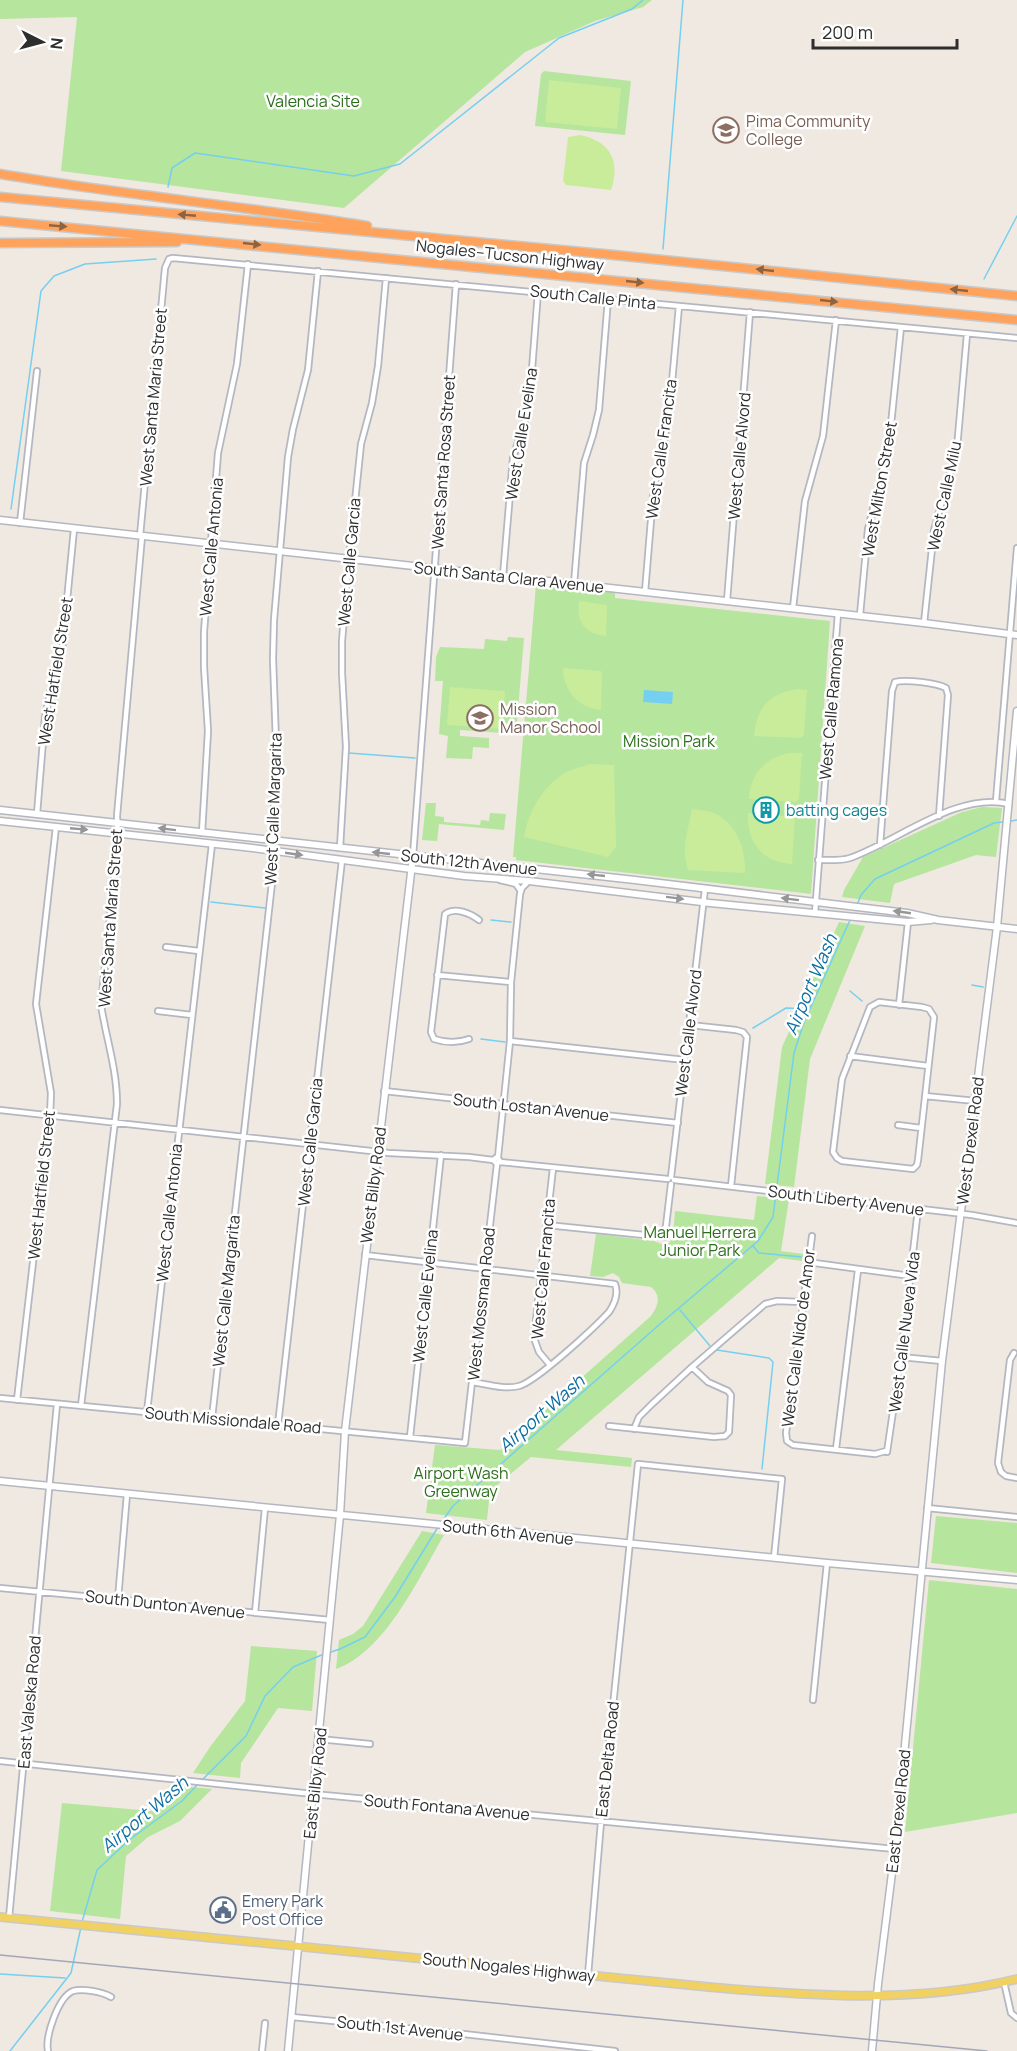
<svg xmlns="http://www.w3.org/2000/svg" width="1017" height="2051" viewBox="0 0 1017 2051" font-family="Manrope,sans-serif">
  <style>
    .green { fill: #b6e59e }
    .pitch { fill: #c9ec9a }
    .water { fill: #75cff0 }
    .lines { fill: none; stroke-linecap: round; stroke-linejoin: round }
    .stream { stroke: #75cff0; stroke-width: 1.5 }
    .street-casing { stroke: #b4b7c1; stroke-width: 8 }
    .secondary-casing { stroke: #b4b7c1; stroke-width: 9 }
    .primary-casing { stroke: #c9c9c9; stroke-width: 10 }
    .highway-casing { stroke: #c9c9c9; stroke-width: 11 }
    .street { stroke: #fff; stroke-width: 4.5 }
    .secondary { stroke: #fff; stroke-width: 6 }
    .primary { stroke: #f2d163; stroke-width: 7 }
    .highway { stroke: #ffa35c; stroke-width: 8 }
    .rail { stroke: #a3a6b8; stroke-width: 1.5 }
    .oneway { fill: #8c6343 }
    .oneway2 { fill: #969696 }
    .labels { text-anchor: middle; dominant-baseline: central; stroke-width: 5; stroke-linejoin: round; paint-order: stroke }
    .park-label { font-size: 16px; fill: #2c6e1b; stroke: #fff }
    .education-label { font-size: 16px; fill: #785e54; stroke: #fff; text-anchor: start }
    .street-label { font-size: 16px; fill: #2e2e2e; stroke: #fff }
    .culture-label { font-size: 16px; fill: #0d838f; stroke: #fff; text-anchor: start }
    .service-label { font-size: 16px; fill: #4e5e75; stroke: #fff; text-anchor: start }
    .water-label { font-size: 18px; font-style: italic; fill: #0d6fa3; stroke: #fff }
  </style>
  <rect width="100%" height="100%" fill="#efe9e1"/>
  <path class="green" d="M0,0h652l-9,7 -48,14 -70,31 -181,156 -283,-37 16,-154 -77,2z
    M544,71l87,10 -6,54 -90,-9 6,-52z
    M536,585l79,7v6l215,23 -19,273 -295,-34v-3h-3z
    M508,637l16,1 -8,96 -56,-4v6l29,2v10l-16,-1 -1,12 -26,-1 2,-22 -9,-2 4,-53h-8l1,-24 4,-10 44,2 1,-10 22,2z
    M426,803h10l-1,13 9,1v5l36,3 1,-5 8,1 1,-8 16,1 -2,16 -65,-6 -2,17 -15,-1z
    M982,807l20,1 -6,49 -20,-2 -82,29 -4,19 -48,-6 2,-7 19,-33 99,-45z
    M839,922l26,4 -55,133 -16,128 -29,-3 17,-137z
    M757,1196l32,3 -8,52 22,3 -1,7 -23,-3 -223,192 76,8 -1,9 -100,-10 -41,34 -3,29 -61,-7 9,-68 65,5 151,-134c7,-10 11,-20 0,-29l-29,-4 -3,-6 -6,-4 -10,4 -13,-1 6,-42 58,7 10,4 6,-3 3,-6 2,-25 79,9z
    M936,1516l81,7v50l-86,-10z
    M422,1531l22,4c-26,44 -59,117 -108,134l3,-29 14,-6 10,-8z
    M929,1580l88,9v224l-112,19z
    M251,1646l66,5 -5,60 -34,-3 -37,55 -1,15 -47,-5 17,-26 35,-46z
    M169,1785l43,4 -32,32 -32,16 -22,19 -6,63 -70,-8 12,-108 89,8c13,-6 17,-11 18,-26z"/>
  <path class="pitch" d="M549,80l72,8 -4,41 -72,-7z
    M580,135c30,6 41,26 31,55l-45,-5 -3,-4 5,-44z
    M579,601l27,4 1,2 -1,29c-21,-2 -30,-14 -27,-35z
    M563,668l38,3 1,2 -1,37c-23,-2 -38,-20 -38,-42z
    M450,687l55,4 -3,38 -55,-4z
    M798,689l9,1 -3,45 -3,3 -47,-2c3,-29 15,-43 44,-47z
    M789,753h13l-3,46 -3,3 -47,-3c1,-25 16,-41 40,-46z
    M590,764l24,1 2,82 -8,10 -84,-20c5,-26 17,-48 39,-63 8,-5 19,-7 27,-10z
    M692,809c8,1 18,2 24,5 22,11 30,37 29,59l-57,-3c-7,-19 0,-41 4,-61z
    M748,813l47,4 -3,47c-31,-2 -45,-22 -44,-51z"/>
  <path class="water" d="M644,690l29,2 -1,12 -29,-2z"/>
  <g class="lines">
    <path class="stream" d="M168,187l4,-19 23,-15 159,23 46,-12 159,-126 73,-29 11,-9
      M663,249l20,-249
      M984,279l33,-63
      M11,509l30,-218 13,-15 31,-12 71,-5
      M349,753l66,5
      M1011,821l6,-1
      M211,902l54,6
      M857,905l4,-10 14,-16 119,-56 9,-1
      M491,920l20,2
      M972,985l11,2
      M850,991l12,10
      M753,1028l33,-20 23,1
      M481,1039l24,3
      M753,1246l6,7 43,4
      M680,1310l30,36
      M717,1350l52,8 4,4 -11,107
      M441,1523l12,-17 207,-182 98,-83 15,-24 21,-164 10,-31 46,-102
      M328,1653l12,-4 25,-12 30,-40 43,-70
      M201,1781l45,-45 19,-40 28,-29 31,-13
      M82,1922l15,-52 32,-30 53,-39 16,-17
      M0,1974l65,4
      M10,2051l61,-78 10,-46"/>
    <g class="street-casing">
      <path id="street" d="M20,523l17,-152
        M140,536l25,-268 4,-9 4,-1 844,80
        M503,576l10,-118 12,-38 5,-25 8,-103
        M574,584l10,-121 9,-28 6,-25 9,-111
        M645,592l8,-96 16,-81 10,-109
        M727,601l23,-289
        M793,608l12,-107 18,-65 13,-116
        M860,615l8,-86 21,-85 12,-117
        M924,623l10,-93 23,-82 10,-114
        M895,682c11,-3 42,1 51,6
        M996,801l21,-253
        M37,814l8,-97 5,-24 12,-42 12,-122
        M939,816l9,-121 -2,-7
        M202,833l6,-102 -4,-64v-35l14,-179 19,-89 11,-100
        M880,845l12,-154 3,-9
        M340,848l6,-101 -4,-74v-32l7,-82 12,-115 11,-41 6,-37 8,-88
        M413,856l43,-572
        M818,860c10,0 23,1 32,-2 48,-17 108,-67 159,-54
        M500,880l16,4 4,6
        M815,913l23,-300
        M166,947l33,4
        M437,975l74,7
        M879,1002l43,5 7,2 5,8 -16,143 -1,5 -4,4 -71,-8 -5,-3 -4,-6 9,-73 28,-72z
        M899,1005l9,-83
        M158,1011l34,4
        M690,1025l46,5 7,2 4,5 -16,149
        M469,1039c-11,4 -23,4 -35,0l-3,-7 14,-118c10,-7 25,-1 34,6
        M510,1041l175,19
        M850,1056l78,10
        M384,1091l294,32
        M925,1096l51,5
        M0,1110l389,43 80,4 24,3 4,4 3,-3 -3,-4 -4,3
        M898,1125l23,3
        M498,1157l12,-116 1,-59 9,-88 2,-6 6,-6
        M500,1162l168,17
        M671,1177l34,-288
        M674,1180l298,35 45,8
        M547,1225l107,11 8,-2
        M812,1236l-26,197 1,8 6,4 82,9 11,-3
        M665,1237l-3,-3 4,-8 5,-42
        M365,1255l250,29c4,10 0,19 -6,28 -15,16 -72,69 -90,74 -14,4 -33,-2 -47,-4
        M807,1262l104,14
        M901,1357l41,4
        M550,1365l-11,-13 -5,-14 19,-170
        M692,1367l16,15 20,9 3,4 -2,37 -4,4
        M0,1398l465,45 32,-279
        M17,1400l33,-284 1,-23 -15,-89 20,-177
        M81,1406l36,-302c0,-35 -11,-66 -16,-99l17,-166 -1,-23 25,-280
        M147,1412l65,-568
        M212,1418l63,-562 -4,-16 6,-70 -4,-111 1,-39 14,-163 5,-28 15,-59 10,-99
        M278,1425l64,-565
        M609,1426l105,11 11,-1
        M634,1429l5,-12 12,-12 41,-38 73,-63 12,-3 25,1
        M410,1437l31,-282
        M836,1449l22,-179
        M887,1452l14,-95 17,-148
        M1001,1472l-3,-9 12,-103 4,-7
        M1001,1472l5,4 11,2
        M927,1508l90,9
        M0,1588l330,32
        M118,1599l9,-105
        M255,1613l10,-105
        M813,1700l14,-137
        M319,1739l51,5
        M0,1761l313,33 582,55
        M9,1918l48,-514
        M588,1975l13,-153 37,-358 144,15 -8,79
        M1004,1982l7,31 6,5
        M292,2017l154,15 169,19
        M48,2051c-3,-14 10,-54 25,-60 9,-3 30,1 38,6
        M262,2051l3,-28"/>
    </g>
    <g class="secondary-casing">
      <path id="secondary" d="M0,520l924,103 93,12
        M0,810l635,70 272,33 31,7 79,9
        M0,821l244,26 220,29 65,5 181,22 198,19 23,-2
        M0,1481l827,82 190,17
        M288,2051l52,-536 5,-84 68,-575
        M872,2051l6,-67 17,-135 47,-488 55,-434 20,-216"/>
    </g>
    <g class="primary-casing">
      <path id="primary" d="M0,1917l709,70c102,9 207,17 308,-8"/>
    </g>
    <g class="highway-casing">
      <path id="highway" d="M0,174c122,21 245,32 367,52
        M0,197l614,58 403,41
        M0,221l1017,99
        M0,243l177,-1"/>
    </g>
    <use href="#street" class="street"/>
    <use href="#secondary" class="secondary"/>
    <use href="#primary" class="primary"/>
    <use href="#highway" class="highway"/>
    <path class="rail" d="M0,1955l987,96"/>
  </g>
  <defs><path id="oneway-solid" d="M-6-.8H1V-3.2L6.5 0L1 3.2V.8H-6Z" transform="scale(1.5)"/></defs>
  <g class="oneway">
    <use href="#oneway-solid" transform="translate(187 215) rotate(-175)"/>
    <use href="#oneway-solid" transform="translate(58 226) rotate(5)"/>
    <use href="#oneway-solid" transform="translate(252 244) rotate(6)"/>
    <use href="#oneway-solid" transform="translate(765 270) rotate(-174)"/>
    <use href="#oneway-solid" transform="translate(635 282) rotate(6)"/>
    <use href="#oneway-solid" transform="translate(959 290) rotate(-174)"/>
    <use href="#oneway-solid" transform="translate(829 301) rotate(6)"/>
  </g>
  <g class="oneway2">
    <use href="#oneway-solid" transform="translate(79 829) rotate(5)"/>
    <use href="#oneway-solid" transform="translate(167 829) rotate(-173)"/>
    <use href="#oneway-solid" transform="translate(381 853) rotate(-174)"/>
    <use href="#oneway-solid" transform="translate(294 854) rotate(8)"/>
    <use href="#oneway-solid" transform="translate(596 875) rotate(-174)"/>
    <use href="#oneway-solid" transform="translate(675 898) rotate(7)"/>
    <use href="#oneway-solid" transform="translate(790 899) rotate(-173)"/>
    <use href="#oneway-solid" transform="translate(902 912) rotate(-172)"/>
  </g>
  <defs>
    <g id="university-ring" transform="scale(1.35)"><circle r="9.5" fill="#fff" stroke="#8d6e63" stroke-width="1.5"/><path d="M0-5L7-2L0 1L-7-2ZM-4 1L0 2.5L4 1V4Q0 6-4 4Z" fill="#8d6e63"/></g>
    <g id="school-ring" transform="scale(1.35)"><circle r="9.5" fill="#fff" stroke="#8d6e63" stroke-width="1.5"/><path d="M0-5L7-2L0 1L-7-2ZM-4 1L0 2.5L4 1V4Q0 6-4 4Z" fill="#8d6e63"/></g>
    <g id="building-ring" transform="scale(1.35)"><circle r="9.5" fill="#fff" stroke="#0f9aa8" stroke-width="1.5"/><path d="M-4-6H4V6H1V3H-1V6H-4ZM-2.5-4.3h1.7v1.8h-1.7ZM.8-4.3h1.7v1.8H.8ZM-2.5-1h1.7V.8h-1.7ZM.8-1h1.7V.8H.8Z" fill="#0f9aa8"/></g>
    <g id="civic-ring" transform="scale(1.35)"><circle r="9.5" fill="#fff" stroke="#5c6f8a" stroke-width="1.5"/><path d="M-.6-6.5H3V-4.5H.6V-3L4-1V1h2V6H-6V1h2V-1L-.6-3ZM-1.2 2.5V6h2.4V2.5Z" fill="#5c6f8a"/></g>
  </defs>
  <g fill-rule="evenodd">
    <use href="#university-ring" x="726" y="130"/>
    <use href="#school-ring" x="480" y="718"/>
    <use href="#building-ring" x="766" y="810"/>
    <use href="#civic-ring" x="223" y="1910"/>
  </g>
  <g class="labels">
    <g class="park-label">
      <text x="313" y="101">Valencia Site</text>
      <text x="669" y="741">Mission Park</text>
      <text x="700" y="1232">Manuel Herrera<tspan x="700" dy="18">Junior Park</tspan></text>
      <text x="461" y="1473">Airport Wash<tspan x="461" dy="18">Greenway</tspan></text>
    </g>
    <g class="education-label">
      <text x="746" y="121">Pima Community<tspan x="746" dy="18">College</tspan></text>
      <text x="500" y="709">Mission<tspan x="500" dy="18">Manor School</tspan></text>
    </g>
    <g class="street-label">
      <text transform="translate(510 255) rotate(6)">Nogales–Tucson Highway</text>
      <text transform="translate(593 297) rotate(6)">South Calle Pinta</text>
      <text transform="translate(153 397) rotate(-85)">West Santa Maria Street</text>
      <text transform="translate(521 434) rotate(-81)">West Calle Evelina</text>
      <text transform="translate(661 449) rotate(-82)">West Calle Francita</text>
      <text transform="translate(739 456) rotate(-85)">West Calle Alvord</text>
      <text transform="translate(443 462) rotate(-86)">West Santa Rosa Street</text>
      <text transform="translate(879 489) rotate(-80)">West Milton Street</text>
      <text transform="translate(944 496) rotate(-78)">West Calle Milu</text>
      <text transform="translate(211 547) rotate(-85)">West Calle Antonia</text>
      <text transform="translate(349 562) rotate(-85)">West Calle Garcia</text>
      <text transform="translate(509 577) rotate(6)">South Santa Clara Avenue</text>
      <text transform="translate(55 671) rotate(-81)">West Hatfield Street</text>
      <text transform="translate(831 709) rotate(-85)">West Calle Ramona</text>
      <text transform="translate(273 809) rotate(-88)">West Calle Margarita</text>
      <text transform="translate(469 862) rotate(6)">South 12th Avenue</text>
      <text transform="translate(110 918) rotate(-86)">West Santa Maria Street</text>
      <text transform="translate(688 1033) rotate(-83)">West Calle Alvord</text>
      <text transform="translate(531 1107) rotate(6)">South Lostan Avenue</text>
      <text transform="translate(970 1141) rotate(-83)">West Drexel Road</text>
      <text transform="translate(310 1142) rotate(-84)">West Calle Garcia</text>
      <text transform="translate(41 1185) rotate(-84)">West Hatfield Street</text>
      <text transform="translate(373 1185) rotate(-83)">West Bilby Road</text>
      <text transform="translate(846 1200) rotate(7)">South Liberty Avenue</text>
      <text transform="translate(169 1213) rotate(-84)">West Calle Antonia</text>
      <text transform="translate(543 1269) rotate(-85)">West Calle Francita</text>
      <text transform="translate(226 1291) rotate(-84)">West Calle Margarita</text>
      <text transform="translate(425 1296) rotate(-84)">West Calle Evelina</text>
      <text transform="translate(481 1304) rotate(-84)">West Mossman Road</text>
      <text transform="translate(904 1332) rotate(-83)">West Calle Nueva Vida</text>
      <text transform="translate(798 1338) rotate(-83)">West Calle Nido de Amor</text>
      <text transform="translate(233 1420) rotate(5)">South Missiondale Road</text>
      <text transform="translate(508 1532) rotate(6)">South 6th Avenue</text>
      <text transform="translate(165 1604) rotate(6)">South Dunton Avenue</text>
      <text transform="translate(29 1702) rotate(-85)">East Valeska Road</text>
      <text transform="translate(607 1759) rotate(-84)">East Delta Road</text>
      <text transform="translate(315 1783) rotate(-84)">East Bilby Road</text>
      <text transform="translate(447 1807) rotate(5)">South Fontana Avenue</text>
      <text transform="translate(898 1811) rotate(-84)">East Drexel Road</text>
      <text transform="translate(509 1967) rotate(6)">South Nogales Highway</text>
      <text transform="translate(400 2028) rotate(6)">South 1st Avenue</text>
    </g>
    <g class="culture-label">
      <text x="786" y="810">batting cages</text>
    </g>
    <g class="service-label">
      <text x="242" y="1901">Emery Park<tspan x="242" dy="18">Post Office</tspan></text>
    </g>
    <g class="water-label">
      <text transform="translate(810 984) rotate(-67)">Airport Wash</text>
      <text transform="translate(541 1413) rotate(-41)">Airport Wash</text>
      <text transform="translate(144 1814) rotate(-40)">Airport Wash</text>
    </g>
  </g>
  <g transform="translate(42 42) rotate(96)" stroke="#ffffff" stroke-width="4.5" paint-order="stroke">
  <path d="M0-4.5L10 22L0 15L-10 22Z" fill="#2e2e2e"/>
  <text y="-9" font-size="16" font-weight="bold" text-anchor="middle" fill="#2e2e2e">N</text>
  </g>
  <path d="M813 39v9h144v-9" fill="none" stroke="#2e2e2e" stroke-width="3"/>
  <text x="822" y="39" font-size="18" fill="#2e2e2e" stroke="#ffffff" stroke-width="4.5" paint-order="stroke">200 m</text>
</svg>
